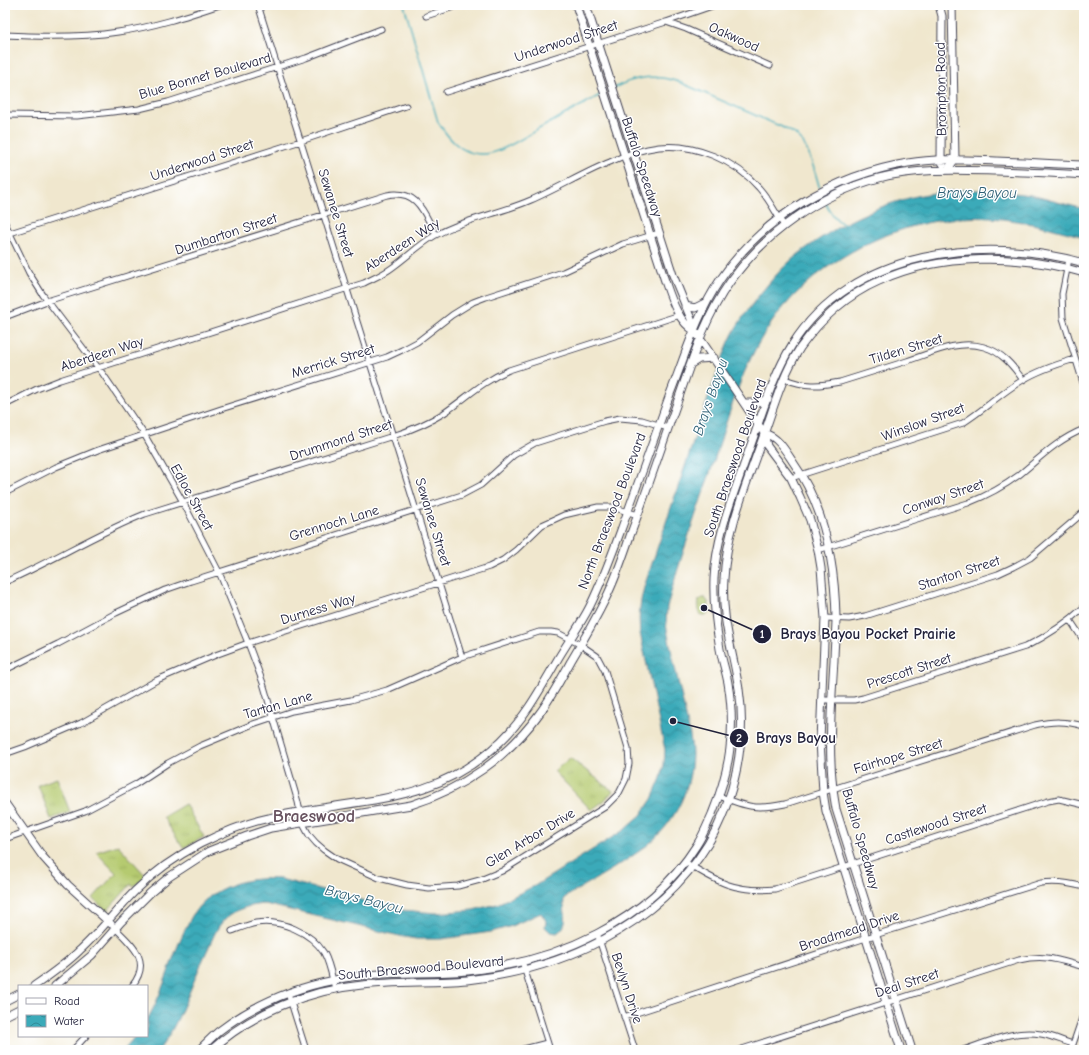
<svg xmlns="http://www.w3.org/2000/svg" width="1089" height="1055" viewBox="0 0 1089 1055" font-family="'Comic Neue',sans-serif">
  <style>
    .grass { fill: url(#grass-tufts); stroke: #6c7655 }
    .water { fill: url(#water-waves); stroke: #2e667a }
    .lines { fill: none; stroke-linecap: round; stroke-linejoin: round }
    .stream { stroke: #3baab9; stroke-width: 1.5 }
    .street-casing { stroke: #414051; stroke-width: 7 }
    .secondary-casing { stroke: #414051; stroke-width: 9 }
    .street { stroke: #fff; stroke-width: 5 }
    .secondary { stroke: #fff; stroke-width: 7 }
    .labels { text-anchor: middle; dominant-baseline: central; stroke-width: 3; stroke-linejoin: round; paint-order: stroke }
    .street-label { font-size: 14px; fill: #22223b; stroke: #fff }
    .water-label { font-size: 15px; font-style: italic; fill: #2d5f74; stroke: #fff }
    .district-label { font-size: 18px; font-weight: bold; fill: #685360; stroke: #fff }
    .leader { fill: none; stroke: #22223b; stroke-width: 1.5 }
    .callout-dot { fill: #22223b; stroke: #fff; stroke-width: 1.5 }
    .mark-label { font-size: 12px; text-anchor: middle; font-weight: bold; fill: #fff }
    .callout-label { font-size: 15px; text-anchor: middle; font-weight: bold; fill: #22223b; stroke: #fff; stroke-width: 3; stroke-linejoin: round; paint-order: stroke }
  </style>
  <defs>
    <pattern id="grass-tufts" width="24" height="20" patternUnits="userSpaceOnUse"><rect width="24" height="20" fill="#b5ca6f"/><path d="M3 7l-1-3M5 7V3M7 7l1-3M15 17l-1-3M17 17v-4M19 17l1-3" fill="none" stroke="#9bad61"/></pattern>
    <pattern id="water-waves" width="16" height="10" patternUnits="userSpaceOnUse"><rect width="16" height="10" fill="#3baab9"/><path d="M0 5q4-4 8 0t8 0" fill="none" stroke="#318a98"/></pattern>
  </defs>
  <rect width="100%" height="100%" fill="#fff"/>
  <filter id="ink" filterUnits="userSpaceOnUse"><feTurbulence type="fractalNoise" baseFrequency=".025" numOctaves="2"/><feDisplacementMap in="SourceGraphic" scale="8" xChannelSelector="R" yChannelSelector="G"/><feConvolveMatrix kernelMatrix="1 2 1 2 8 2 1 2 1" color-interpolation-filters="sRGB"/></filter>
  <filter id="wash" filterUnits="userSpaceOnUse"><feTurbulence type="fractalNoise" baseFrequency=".012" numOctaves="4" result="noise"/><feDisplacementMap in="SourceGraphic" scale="16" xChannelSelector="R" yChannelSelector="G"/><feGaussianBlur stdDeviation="0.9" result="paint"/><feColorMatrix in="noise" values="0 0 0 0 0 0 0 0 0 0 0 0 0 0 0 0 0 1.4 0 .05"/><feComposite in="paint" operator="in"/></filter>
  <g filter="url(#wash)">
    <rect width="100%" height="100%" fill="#f0e7ce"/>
    <path class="grass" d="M702,598h3l3,4 2,9 -3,4h-6c-3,-4 -3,-11 -2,-15z
      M570,758l43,33 -9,10 -13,9 -37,-39z
      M57,778l13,34 -19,7 -13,-34z
      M185,804l19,33 -21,11 -20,-31z
      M118,845l28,31 -12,10 -3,-2 -25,28 -13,-14 23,-25 -20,-21z"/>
    <path class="water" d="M963,190h24l44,5 53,14v28c-31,-8 -61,-17 -93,-19 -83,-6 -174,39 -221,107 -28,40 -41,90 -56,136 -16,48 -34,97 -47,146l-1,17c5,28 12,56 18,83 3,16 8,32 8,48 -1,38 -20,73 -51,95 -24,18 -52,32 -77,48 -2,14 8,25 -7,35l-7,-1 -5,-5 1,-6 -5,-8 -32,14 -18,5 -50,7h-25l-12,-2 -139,-33c-14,1 -28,4 -39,14 -10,9 -14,23 -20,35 -15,32 -25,68 -47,97h-35l12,-14h11v-16c19,-32 26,-72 45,-104 18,-30 56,-40 88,-37l121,31 35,3 37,-3 24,-6 19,-9 20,-10 88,-55 17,-15 11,-16 9,-21 3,-14 1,-14 -25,-117c-2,-18 0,-32 5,-49l70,-206c7,-17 12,-35 21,-50 13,-22 41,-57 60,-72 34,-27 72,-47 113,-58 17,-5 36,-6 54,-8z"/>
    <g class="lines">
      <path class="stream" d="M404,5l34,117c10,16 23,32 43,32 17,1 41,-16 56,-24 22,-12 43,-24 65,-36
        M614,88c22,-12 42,-14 65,-6l103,45c5,3 12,5 16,10 12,12 17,36 22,52
        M825,202c4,10 10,17 19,23"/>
    </g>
  </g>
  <g filter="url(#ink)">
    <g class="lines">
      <g class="street-casing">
        <path id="street" d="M258,5l204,652
          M426,16l34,-11
          M666,22l20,7 84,37
          M5,35c37,2 75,3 113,-3 35,-5 69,-16 102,-27
          M446,92l220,-70 49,-17
          M5,115l72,1 62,-7 29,-7 138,-44 75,-29
          M5,223l24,50 14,22 60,79 41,60 39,68 36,70 29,71 15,40 35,119 4,20 7,13 7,8 8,7 13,9 42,19 28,7 22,3 29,-2 22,-6 22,-9 103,-64 14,-14 7,-14 3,-15 -1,-16 -23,-77 -8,-15 -16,-11 -23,-12 -7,-1h-12l-77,25 -75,33 -36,10 -59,11 -39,13 -53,22 -32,17 -32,21 -51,27 -80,28
          M5,236l5,-3 291,-92 105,-35
          M1069,259l-7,35 1,24 21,68
          M5,317l42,-16 340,-106c31,-6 37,18 49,40
          M785,379c20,8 34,7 55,3 22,-7 45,-14 67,-21 24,-8 52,-22 77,-14 18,5 29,19 39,33
          M5,405l32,-16 23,-9 304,-97c10,-5 20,-9 29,-16 14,-10 26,-22 41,-31 30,-17 65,-22 97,-36 26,-11 52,-27 79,-38 15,-7 32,-13 49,-15 36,-4 77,14 100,41 10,11 17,25 25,38
          M791,478l172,-55c21,-13 39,-31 60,-43 16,-10 35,-16 52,-21
          M5,493l51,-26 42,-17 123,-41 166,-52 15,-7 15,-8 35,-27 21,-13 13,-5 77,-25 60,-28 36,-11
          M818,550l150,-47c18,-7 35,-16 51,-28 22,-18 38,-35 65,-46
          M5,582c48,-21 92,-49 140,-68l248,-78c18,-6 35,-13 51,-23 22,-15 39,-32 65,-43l171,-55
          M825,618l24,1 16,-3 133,-42 15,-7 17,-9 54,-46
          M1070,620l14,21
          M5,670l53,-26 58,-31 49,-23 26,-9 271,-86 19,-10 33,-30 21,-12 70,-22 15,-3 22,2 26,8
          M821,700h33l9,-2 162,-51c22,-11 41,-23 59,-40
          M5,754l20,-7 56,-24 76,-43 61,-26 30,-11 241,-76 14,-7 13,-10 26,-25 22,-10 34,-8h14l26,8
          M719,796c28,11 37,14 66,8l250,-79c18,-4 30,-4 49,1
          M685,862c32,20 51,31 90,27l273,-88 11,-2 25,6
          M115,928c18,18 37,33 17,58
          M232,931c8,-3 15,-6 24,-8 24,-4 55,9 68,30 6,11 8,24 11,36
          M597,933l38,117
          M522,961l28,89
          M288,993l18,57
          M624,1017l251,-82 166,-52c14,-2 29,0 43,4
          M73,1050l13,-14
          M520,1050l27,-7
          M739,1050l280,-90c27,-6 39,0 65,7
          M963,1050c25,-8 51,-21 78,-16 11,2 22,7 32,10
          M1071,1050l13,-38"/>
      </g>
      <g class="secondary-casing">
        <path id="secondary" d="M576,5l89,276c6,17 13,41 30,50
          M586,5l87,270 18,44 4,12 69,102 3,13 24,32 9,19 10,23 8,30 3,18 4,50 -5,123 3,51 3,19 75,239
          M939,5l3,11 -1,144 2,4
          M948,169l7,-10 -3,-154
          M685,306l10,2 12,-6
          M691,364l8,-5 15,-1
          M744,403h11l13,-4
          M764,433c14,4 21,17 29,29 32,45 42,102 43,156 0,14 -2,28 -2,42 -3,50 -7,100 2,149l76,241
          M5,803l38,54 25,28 43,39
          M34,986c16,-11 32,-22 46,-36 20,-18 36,-40 55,-59 19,-19 42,-35 65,-47 22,-11 45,-21 69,-26 86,-21 163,-10 232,-77 25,-24 41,-55 58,-84 10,-17 22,-33 31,-51 15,-30 26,-63 38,-95 14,-39 28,-78 42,-117 15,-38 27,-80 50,-114 43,-63 114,-105 188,-117 29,-5 59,-3 88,-2 29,1 59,3 88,4
          M55,986l37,-31 29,-33 29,-29 19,-16 40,-26 38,-15 24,-8 140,-23c51,-16 97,-48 128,-91 12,-16 22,-35 32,-53 12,-20 24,-41 35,-63 10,-20 17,-41 24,-62 17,-45 32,-91 48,-136 14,-40 27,-83 52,-118 35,-49 90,-88 149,-104 39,-10 78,-8 118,-7 29,1 58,2 87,4
          M5,1001l14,-7
          M5,1016l14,-7
          M199,1050c6,-6 13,-13 20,-19 34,-26 75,-43 116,-51 44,-10 89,-5 133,-9 88,-9 180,-49 228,-125 7,-10 11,-21 16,-32 18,-44 24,-83 16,-131 -2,-11 -6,-23 -8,-34 -4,-23 -7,-47 -6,-70 2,-45 21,-87 35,-129 13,-35 23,-73 43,-105 60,-96 192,-110 292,-82
          M211,1050c41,-37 97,-60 151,-65 35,-4 70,-2 105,-5 94,-10 190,-53 241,-136 27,-45 39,-103 31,-155 -6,-38 -18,-70 -15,-110 2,-44 19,-86 34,-128 13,-34 22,-72 42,-103 20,-28 47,-53 79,-67 60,-28 142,-27 205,-8"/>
      </g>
      <use href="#street" class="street"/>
      <use href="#secondary" class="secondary"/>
    </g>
  </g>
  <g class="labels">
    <g class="street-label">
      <text transform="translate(734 37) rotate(24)">Oakwood</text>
      <text transform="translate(566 41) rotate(-18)">Underwood Street</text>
      <text transform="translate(205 76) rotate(-16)">Blue Bonnet Boulevard</text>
      <text transform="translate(941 89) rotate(-91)">Brompton Road</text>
      <text transform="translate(202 160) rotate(-18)">Underwood Street</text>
      <text transform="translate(642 167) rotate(72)">Buffalo Speedway</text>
      <text transform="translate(336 213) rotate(73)">Sewanee Street</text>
      <text transform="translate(226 234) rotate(-18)">Dumbarton Street</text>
      <text transform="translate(402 245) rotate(-33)">Aberdeen Way</text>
      <text transform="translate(906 349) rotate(-17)">Tilden Street</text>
      <text transform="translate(102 354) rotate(-18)">Aberdeen Way</text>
      <text transform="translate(333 361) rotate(-17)">Merrick Street</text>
      <text transform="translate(923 422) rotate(-20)">Winslow Street</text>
      <text transform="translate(341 440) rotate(-18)">Drummond Street</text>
      <text transform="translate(735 458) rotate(-71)">South Braeswood Boulevard</text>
      <text transform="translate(192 497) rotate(61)">Edloe Street</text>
      <text transform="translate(943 497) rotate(-19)">Conway Street</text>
      <text transform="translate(612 511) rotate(-69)">North Braeswood Boulevard</text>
      <text transform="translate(433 522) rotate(73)">Sewanee Street</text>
      <text transform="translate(334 523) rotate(-17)">Grennoch Lane</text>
      <text transform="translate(959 573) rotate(-18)">Stanton Street</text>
      <text transform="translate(318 609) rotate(-17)">Durness Way</text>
      <text transform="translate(909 671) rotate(-18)">Prescott Street</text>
      <text transform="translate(278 705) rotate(-16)">Tartan Lane</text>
      <text transform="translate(898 756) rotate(-17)">Fairhope Street</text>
      <text transform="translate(936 824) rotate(-18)">Castlewood Street</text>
      <text transform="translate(530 838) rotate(-31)">Glen Arbor Drive</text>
      <text transform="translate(861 839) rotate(74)">Buffalo Speedway</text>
      <text transform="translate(849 931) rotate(-18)">Broadmead Drive</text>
      <text transform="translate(421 968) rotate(-5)">South Braeswood Boulevard</text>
      <text transform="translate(907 983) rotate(-18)">Deal Street</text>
      <text transform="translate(627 988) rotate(72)">Bevlyn Drive</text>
    </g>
    <g class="water-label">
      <text x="977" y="193">Brays Bayou</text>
      <text transform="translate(710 397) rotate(-71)">Brays Bayou</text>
      <text transform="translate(364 899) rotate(14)">Brays Bayou</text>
    </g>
    <g class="district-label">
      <text x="314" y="816">Braeswood</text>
    </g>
  </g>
  <path class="leader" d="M704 608L762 634M673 721L739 738"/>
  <g class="callout-dot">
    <circle cx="704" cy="608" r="4"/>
    <circle cx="673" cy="721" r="4"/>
    <circle cx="762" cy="634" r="10"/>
    <circle cx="739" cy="738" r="10"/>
  </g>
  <g class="mark-label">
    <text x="762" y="638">1</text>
    <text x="739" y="742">2</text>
  </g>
  <g class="callout-label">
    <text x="868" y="639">Brays Bayou Pocket Prairie</text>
    <text x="796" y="743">Brays Bayou</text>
  </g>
  <rect width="1089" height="1055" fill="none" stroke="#fff" stroke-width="20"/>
  <rect x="18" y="985" width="130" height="52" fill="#ffffff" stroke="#a7a7b1"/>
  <rect x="26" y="998" width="20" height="6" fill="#ffffff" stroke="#a7a7b1"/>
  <text x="54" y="1005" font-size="12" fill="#22223b">Road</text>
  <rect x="26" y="1015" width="20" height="12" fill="url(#water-waves)" stroke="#a7a7b1"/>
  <text x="54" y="1025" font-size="12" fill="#22223b">Water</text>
</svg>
